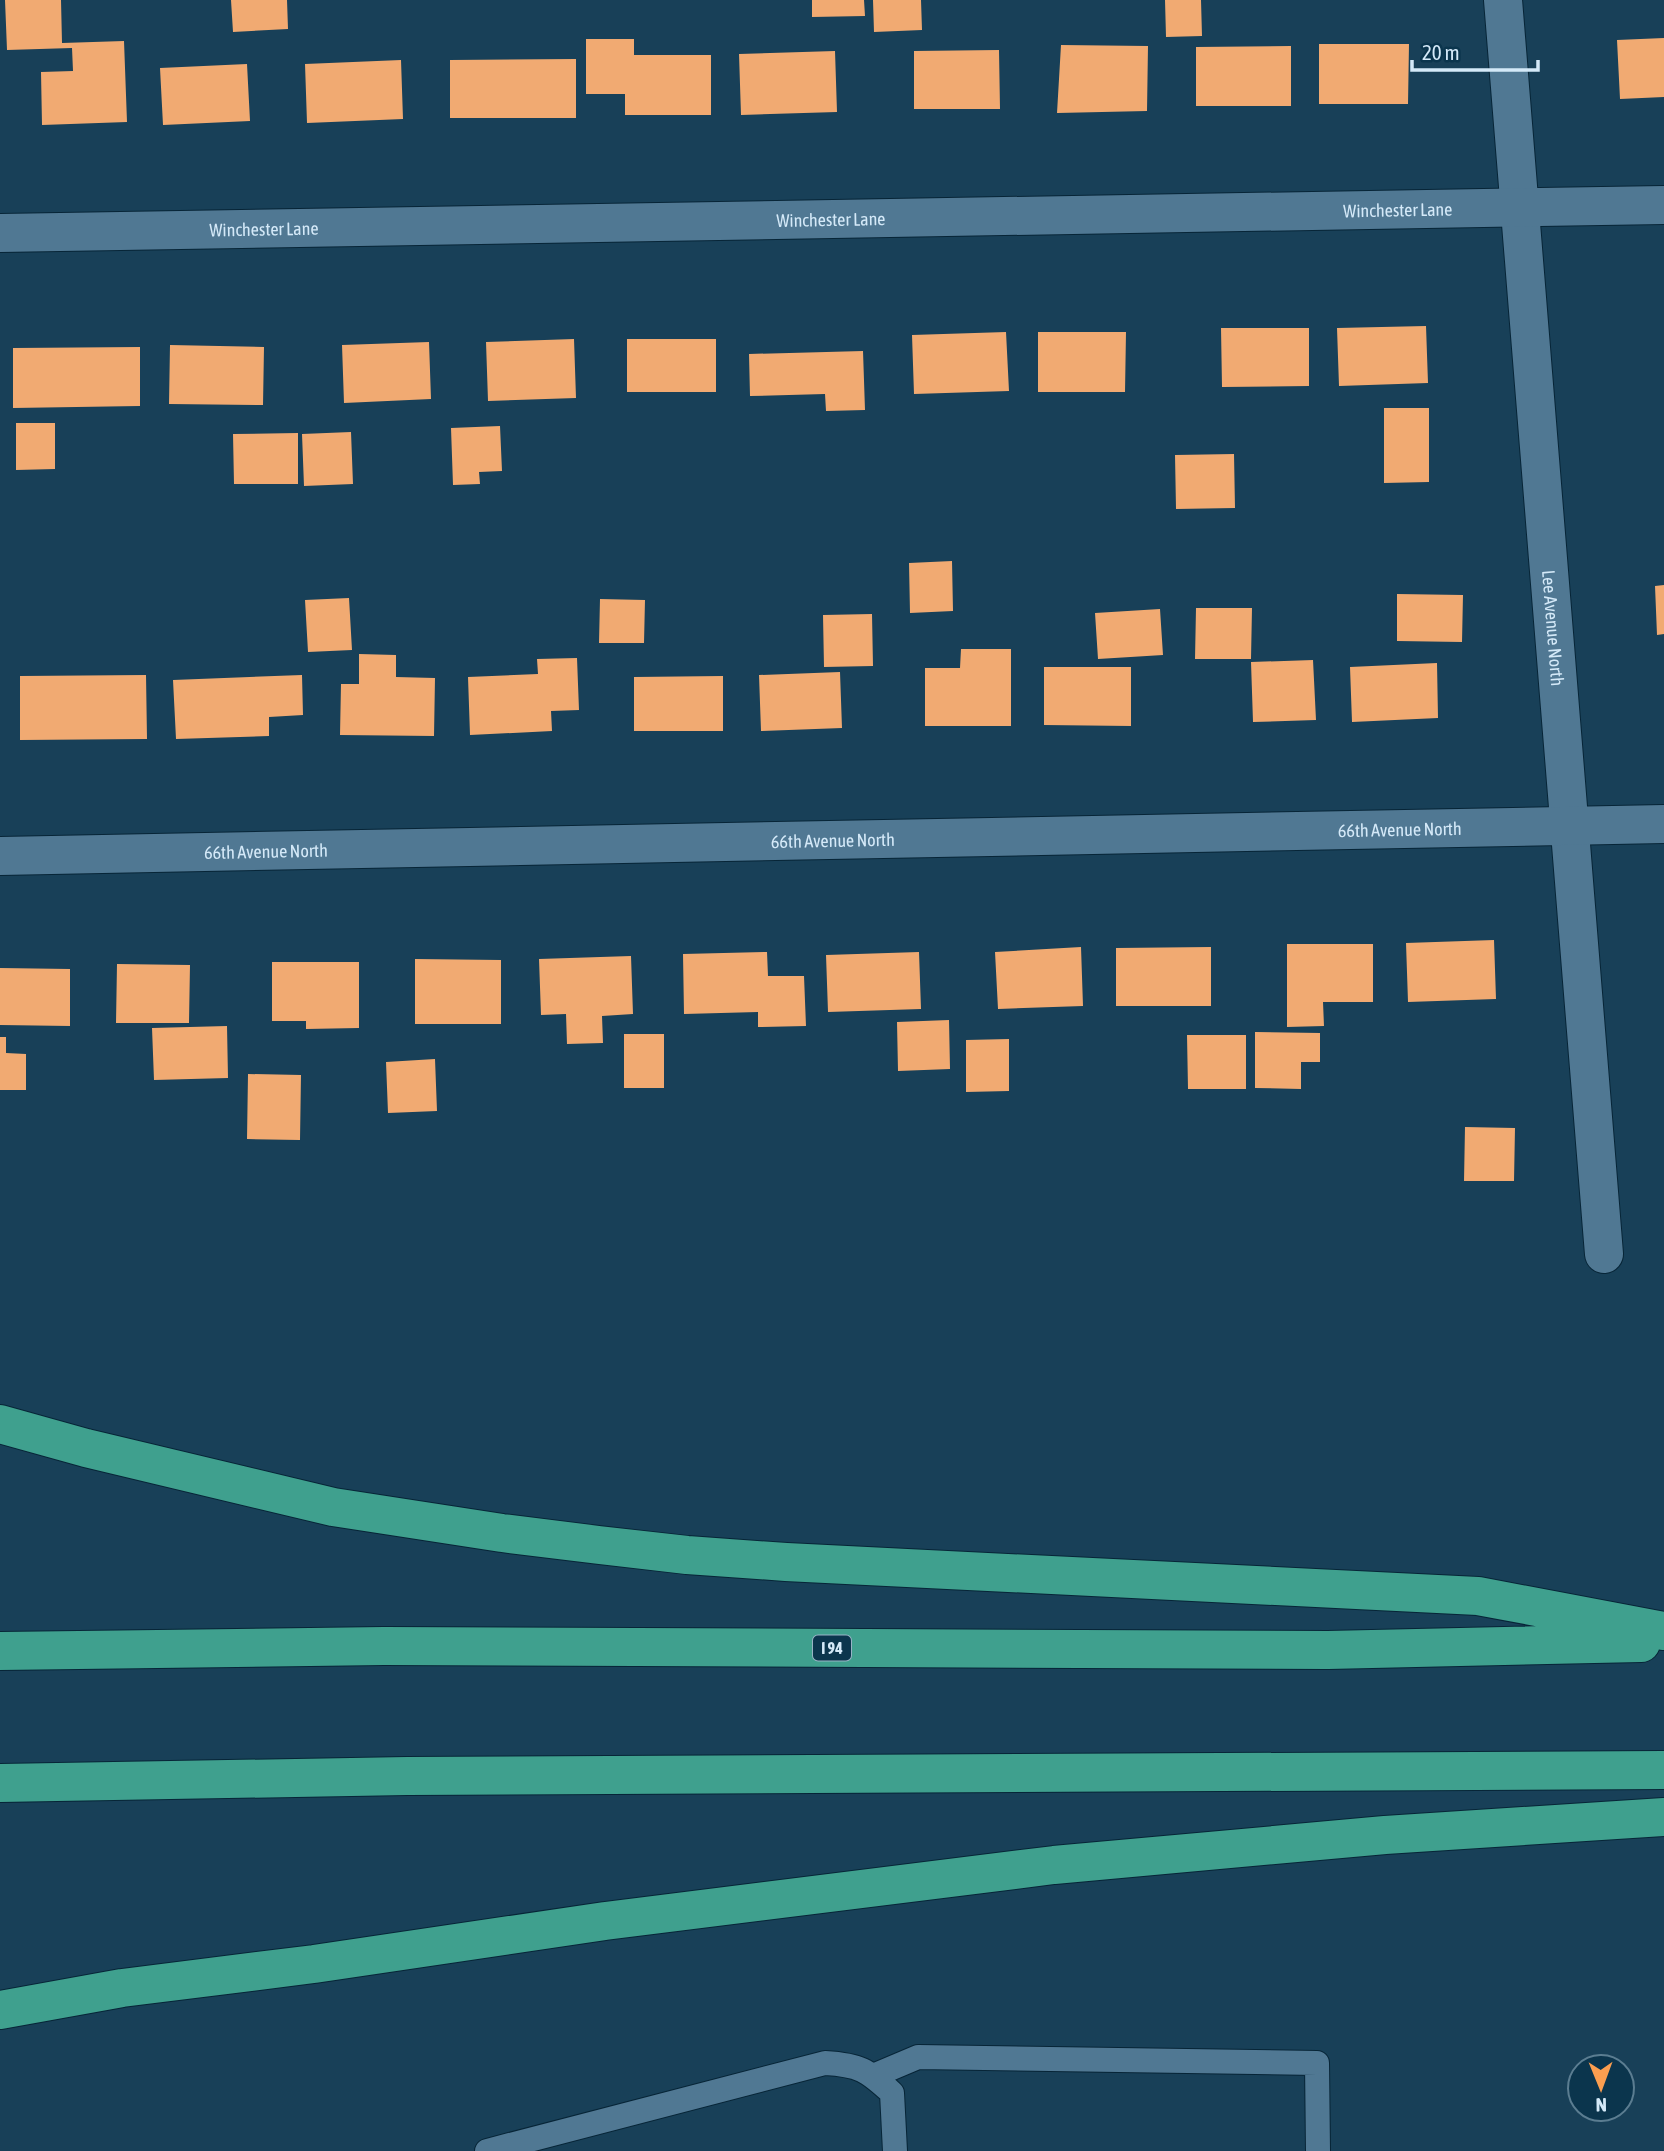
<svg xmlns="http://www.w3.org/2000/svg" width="1664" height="2151" viewBox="0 0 1664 2151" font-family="'Asap Condensed',sans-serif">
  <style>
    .building { fill: #f1aa72 }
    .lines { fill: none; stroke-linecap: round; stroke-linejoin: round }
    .lane-casing { stroke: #072537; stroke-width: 26 }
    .street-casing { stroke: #072537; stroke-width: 40 }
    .highway-casing { stroke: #072537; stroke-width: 40 }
    .lane { stroke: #507893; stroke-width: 24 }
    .street { stroke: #507893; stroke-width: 38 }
    .highway { stroke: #3fa08e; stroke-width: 38 }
    .labels { text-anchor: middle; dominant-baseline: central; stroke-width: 7; stroke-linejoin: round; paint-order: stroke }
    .shield { fill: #0b354d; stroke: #98b3c5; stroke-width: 2 }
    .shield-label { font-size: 16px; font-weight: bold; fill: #d4e9f8 }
    .street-label { font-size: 18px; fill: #d4e9f8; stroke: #0b354d }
  </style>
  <rect width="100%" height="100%" fill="#184058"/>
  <path class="building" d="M5,0h56l1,43 62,-2 3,81 -85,3 -1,-53 32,-1 -1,-23 -65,2z
    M231,0h56l1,29 -55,3z
    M812,0h52l1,16 -53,1z
    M873,0h48l1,30 -48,2z
    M1165,0h36l1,36 -36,1z
    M1664,38v59l-44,2 -3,-59z
    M586,39h48v16h77v60h-86v-21h-39z
    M1319,44h90l-1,60h-89z
    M1061,45l87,1 -1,65 -90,2z
    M1291,46v60h-95v-59z
    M999,50l1,59h-86v-58z
    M835,51l2,61 -96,3 -2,-61z
    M576,59v59h-126v-58z
    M401,60l2,59 -96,4 -2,-59z
    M247,64l3,57 -87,4 -3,-57z
    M1426,326l2,57 -89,3 -2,-58z
    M1221,328h88v58l-87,1z
    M1006,332l3,59 -95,3 -2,-59z
    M1038,332h88l-1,60h-87z
    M574,339l2,59 -88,3 -2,-59z
    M627,339h89v53h-89z
    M429,342l2,57 -87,4 -2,-58z
    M170,345l94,2 -1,58 -94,-1z
    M140,347v59l-127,2v-60z
    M863,351l2,59 -39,1 -1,-17 -75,2 -1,-42z
    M1384,408h45v74l-45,1z
    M16,423h39v46l-39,1z
    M500,426l2,45 -23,1 1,12 -27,1 -2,-57z
    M351,432l2,52 -49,2 -2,-52z
    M298,433v51h-64l-1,-50z
    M1234,454l1,54 -59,1 -1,-54z
    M952,561l1,50 -43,2 -1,-50z
    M1664,585v49l-7,1 -2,-49z
    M1397,594l66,1 -1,47 -65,-1z
    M349,598l3,52 -44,2 -3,-52z
    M600,599l45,1 -1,43h-45z
    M1196,608h56l-1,51h-56z
    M1160,609l3,46 -65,4 -3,-46z
    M872,614l1,52 -49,1 -1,-52z
    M961,649h50v77h-86v-58h35z
    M359,654l37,1v22l39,1 -1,58 -94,-1 1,-51h18z
    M577,658l2,52 -28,1 1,20 -82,4 -2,-58 70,-3 -1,-15z
    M1313,660l3,60 -63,2 -2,-60z
    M1437,663l1,55 -86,4 -2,-55z
    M1044,667h87v59l-87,-1z
    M840,672l2,56 -81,3 -2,-56z
    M146,675l1,64 -127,1v-64z
    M302,675l1,40 -34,2v19l-93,3 -3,-59z
    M723,676v55h-89v-54z
    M1494,940l2,59 -88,3 -2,-59z
    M1287,944h86v58h-50l1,24 -37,1z
    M1081,947l2,59 -85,3 -3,-57z
    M1211,947v59h-95v-58z
    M767,952l1,24h36l2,50 -48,1v-15l-74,2 -1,-60z
    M919,952l2,57 -93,3 -2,-57z
    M631,956l2,58 -31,2 1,27 -36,1 -1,-30 -25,1 -2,-56z
    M415,959l86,1v64h-86z
    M272,962h87v66l-53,1v-8h-34z
    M117,964l73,1 -1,58h-73z
    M0,968l70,1v57l-70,-1z
    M949,1020l1,49 -52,2 -1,-49z
    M227,1026l1,52 -74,2 -2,-52z
    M1255,1032l65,1v29h-19v27l-46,-1z
    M624,1034h40v54h-40z
    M1187,1035h59v54h-58z
    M0,1037h6v16l20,1v36h-26z
    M1009,1039v52l-43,1v-52z
    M435,1059l2,52 -49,2 -2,-51z
    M248,1074l53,1 -1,65 -53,-1z
    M1465,1127l50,1 -1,53h-50z"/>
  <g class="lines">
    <g class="lane-casing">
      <path id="lane" d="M873,2076l45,-19 399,6 1,88
        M487,2151l338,-88c35,2 42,7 67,30l3,58"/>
    </g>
    <g class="street-casing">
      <g id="street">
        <path id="s1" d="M1503,0l101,1254"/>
        <path id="s2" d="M0,233l1664,-28"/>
        <path id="s3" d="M0,856l1664,-32"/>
      </g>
    </g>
    <g class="highway-casing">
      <path id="highway" d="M0,1424l86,24 247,59 169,26 97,12 88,10 99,7 692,34 186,35
        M0,1651l384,-5 944,4 313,-7
        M0,1783l407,-7 1257,-6
        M0,2010l122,-22 192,-24 291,-43 449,-56 331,-30 279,-18"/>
    </g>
    <use href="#lane" class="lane"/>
    <use href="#street" class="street"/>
    <use href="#highway" class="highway"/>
  </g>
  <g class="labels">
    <rect class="shield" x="813" y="1635.5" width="38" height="25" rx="5"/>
    <g class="shield-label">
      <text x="832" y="1648">I 94</text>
    </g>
    <g class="street-label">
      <text stroke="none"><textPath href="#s2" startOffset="1398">Winchester Lane</textPath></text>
      <text stroke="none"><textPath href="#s2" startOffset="831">Winchester Lane</textPath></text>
      <text stroke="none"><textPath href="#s2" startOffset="264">Winchester Lane</textPath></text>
      <text stroke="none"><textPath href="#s1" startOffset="630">Lee Avenue North</textPath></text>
      <text stroke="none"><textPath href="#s3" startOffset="1400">66th Avenue North</textPath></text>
      <text stroke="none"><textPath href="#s3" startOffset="833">66th Avenue North</textPath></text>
      <text stroke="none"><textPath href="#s3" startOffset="266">66th Avenue North</textPath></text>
    </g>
  </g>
  <g transform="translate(1601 2088) rotate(179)"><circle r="33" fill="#0b354d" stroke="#5b7d91" stroke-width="2"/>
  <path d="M0-5L12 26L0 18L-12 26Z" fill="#fb9e50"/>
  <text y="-10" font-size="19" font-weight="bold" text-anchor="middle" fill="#d4e9f8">N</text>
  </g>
  <path d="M1412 60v10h126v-10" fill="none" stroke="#d4e9f8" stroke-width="3.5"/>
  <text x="1422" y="60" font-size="21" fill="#d4e9f8" stroke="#0b354d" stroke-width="5" paint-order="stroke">20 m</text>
</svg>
